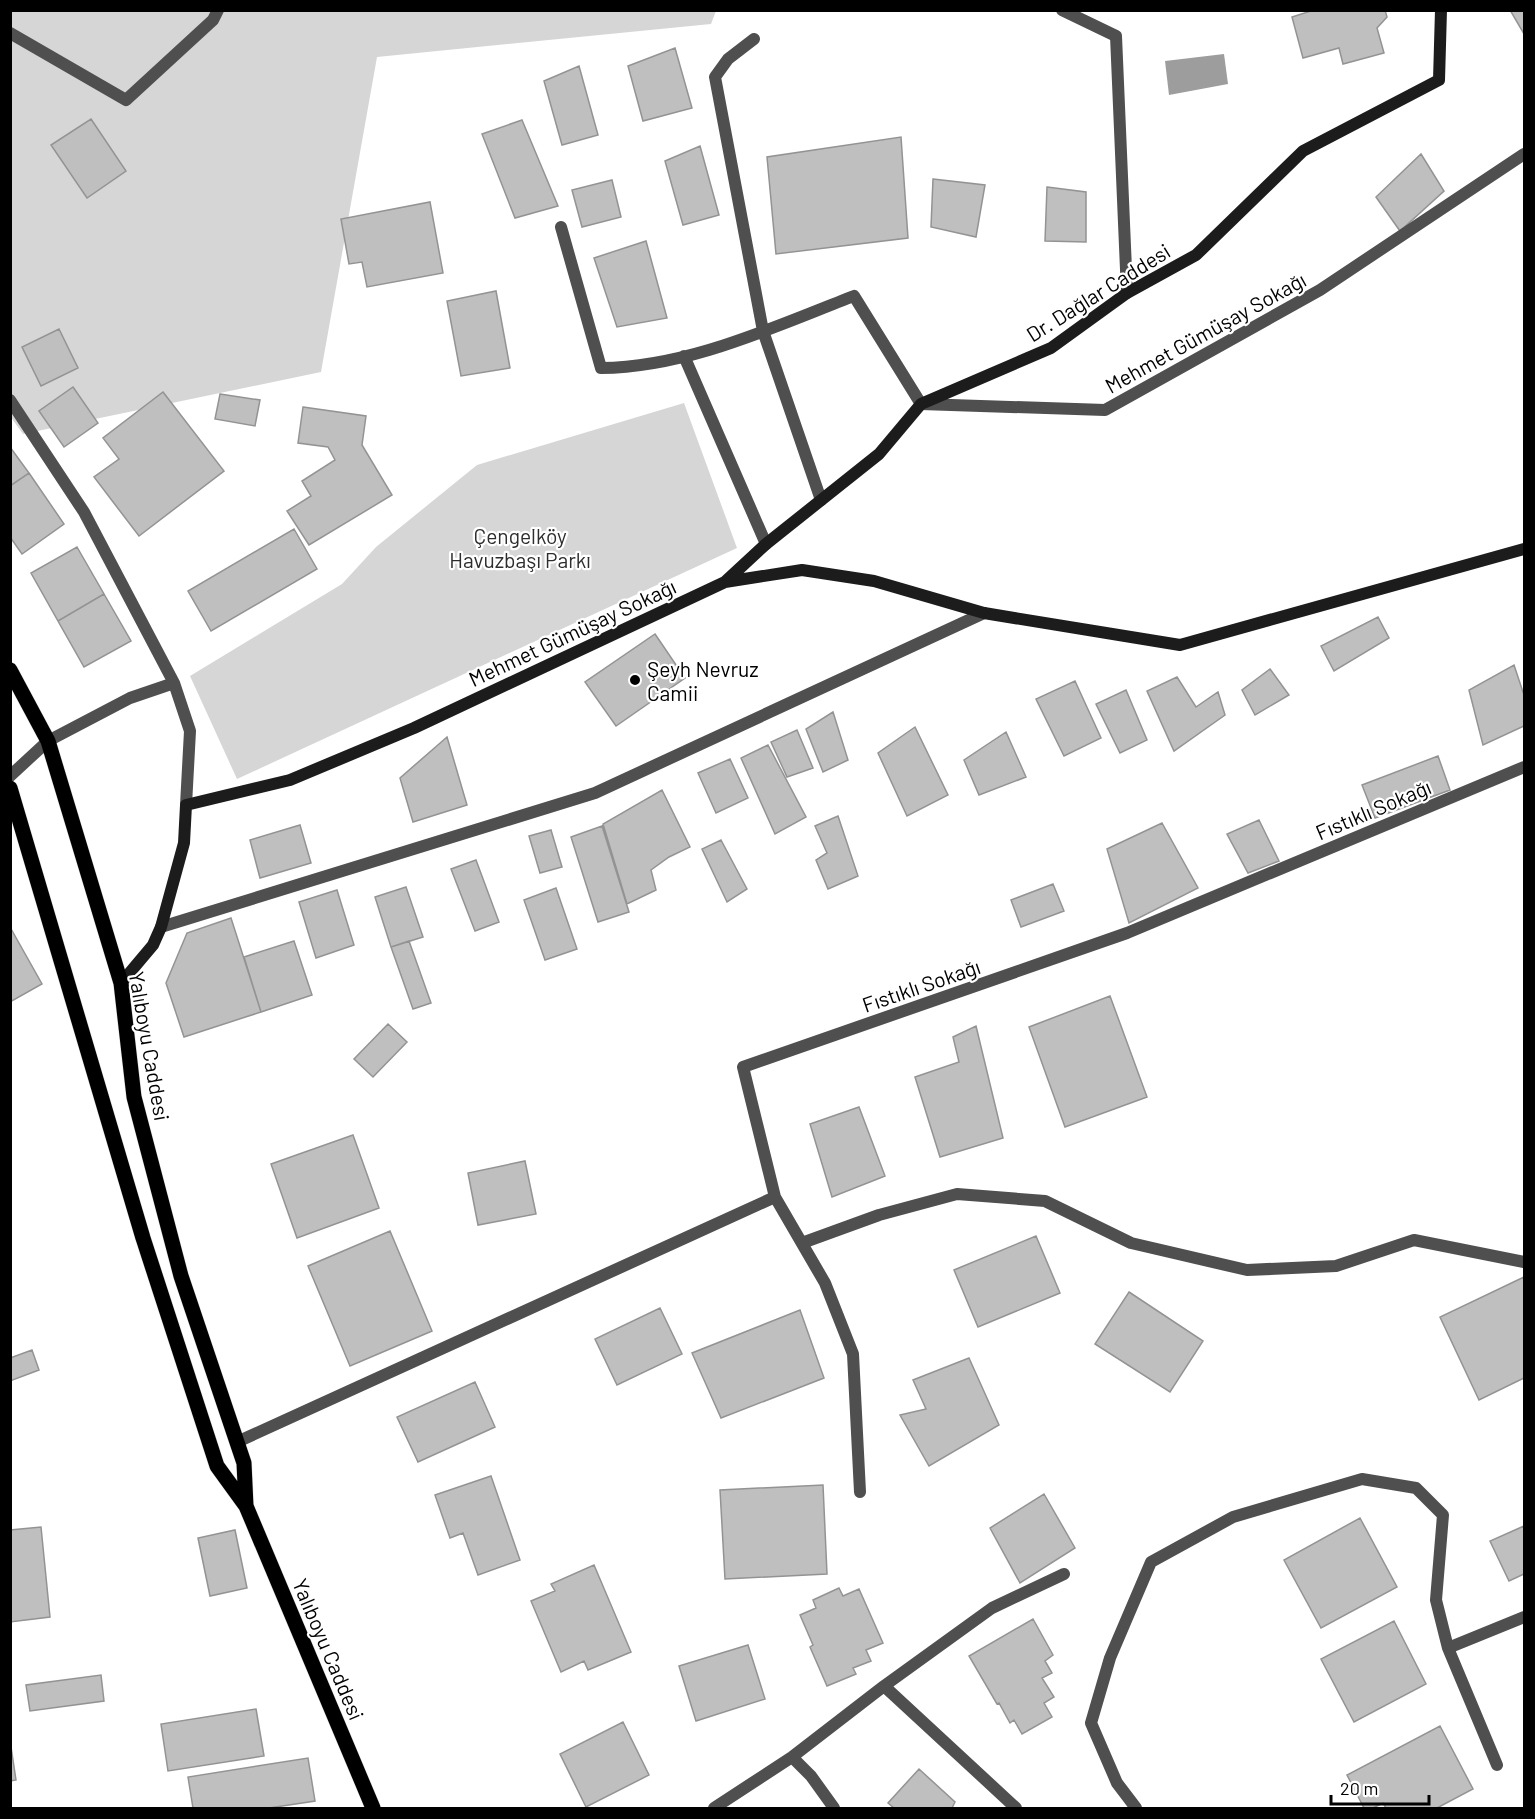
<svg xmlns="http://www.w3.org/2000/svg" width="1535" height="1819" viewBox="0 0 1535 1819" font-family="Barlow,sans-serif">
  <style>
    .green { fill: #d6d6d6 }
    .water { fill: #9d9d9d }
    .building { fill: #bfbfbf; stroke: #939393; stroke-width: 1.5 }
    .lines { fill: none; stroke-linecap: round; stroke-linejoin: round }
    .primary-casing { stroke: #dbdbdb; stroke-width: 16 }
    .street { stroke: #4f4f4f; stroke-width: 12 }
    .secondary { stroke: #1c1c1c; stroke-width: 12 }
    .primary { stroke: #000; stroke-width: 15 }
    .poi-dot { fill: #000; stroke: #fff; stroke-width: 2 }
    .labels { text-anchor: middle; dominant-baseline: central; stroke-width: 4.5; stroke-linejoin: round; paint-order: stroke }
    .street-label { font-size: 21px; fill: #000; stroke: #fff }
    .park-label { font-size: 21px; fill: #2d2d2d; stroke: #fff }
    .poi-label { font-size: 21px; fill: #000; stroke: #fff; text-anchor: start }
  </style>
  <rect width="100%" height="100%" fill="#fff"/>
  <path class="green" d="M10,11h706l-5,13 -334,33 -56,315 -298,62 -13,-18z
    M684,403l53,145 -500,231 -47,-103 152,-92 34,-37 101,-82z"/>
  <path class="water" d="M1224,54l4,30 -59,11 -4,-34z"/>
  <path class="building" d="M1314,10h71l2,7 -10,11 7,25 -41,11 -4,-16 -36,10 -11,-41z
    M1510,10h14v24z
    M675,48l17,60 -49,13 -15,-55z
    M579,66l19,69 -36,10 -18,-64z
    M91,119l35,52 -39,27 -36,-53z
    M522,120l36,86 -43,12 -33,-84z
    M901,137l7,101 -132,16 -9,-97z
    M700,146l19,69 -36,10 -18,-64z
    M1421,154l23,37 -44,40 -24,-34z
    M933,179l52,6 -9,52 -45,-10z
    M612,180l9,37 -39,10 -10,-37z
    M1047,187l39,5v50l-41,-1z
    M430,202l13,71 -76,14 -5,-25 -13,2 -8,-45z
    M646,241l21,77 -50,9 -23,-69z
    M496,291l14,77 -49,8 -14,-75z
    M59,329l19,39 -37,18 -19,-39z
    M73,387l25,36 -34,24 -25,-36z
    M163,392l61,79 -85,65 -45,-59 25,-18 -16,-21z
    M220,394l40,6 -5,26 -40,-7z
    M303,407l63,9 -4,29 30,50 -83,50 -22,-34 24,-15 -9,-15 33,-21 -7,-13 -30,-4z
    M10,447l19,26 -19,13z
    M29,473l35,51 -42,30 -12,-17v-51z
    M294,529l23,40 -106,62 -23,-40z
    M77,547l27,47 -46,27 -27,-48z
    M104,594l27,47 -47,26 -26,-46z
    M1378,617l11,21 -55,33 -13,-25z
    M655,634l30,44 -69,48 -31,-44z
    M1514,665l10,30v31l-41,19 -14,-55z
    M1270,669l19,26 -34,20 -13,-25z
    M1177,677l19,30 22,-15 7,23 -51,36 -27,-60z
    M1075,681l26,57 -37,18 -28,-57z
    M1126,690l21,50 -27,13 -24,-49z
    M833,712l15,48 -25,12 -17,-43z
    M915,727l33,68 -41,21 -29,-63z
    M797,730l16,38 -26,9 -16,-35z
    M1006,732l20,45 -47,18 -15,-35z
    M447,737l20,68 -54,17 -13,-44z
    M768,745l38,72 -31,17 -34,-76z
    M1438,756l12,34 -75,28 -13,-33z
    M730,759l18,39 -32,15 -18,-40z
    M662,790l28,57 -21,10 -18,13 5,20 -29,14 -24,-80z
    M838,816l20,60 -30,13 -12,-29 11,-7 -12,-27z
    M1259,820l20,41 -31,12 -21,-39z
    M1162,823l36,65 -69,35 -22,-74z
    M300,825l11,38 -51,15 -10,-38z
    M602,826l27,86 -31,10 -27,-85z
    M551,830l11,37 -22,6 -11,-37z
    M721,840l26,49 -20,13 -25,-53z
    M476,860l23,62 -24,9 -24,-62z
    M1053,884l11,27 -43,16 -10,-27z
    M406,887l17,50 -32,10 -16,-50z
    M556,888l21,61 -32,11 -21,-60z
    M337,890l17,55 -38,13 -17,-56z
    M231,918l30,94 -77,25 -18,-54 21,-50z
    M10,927l32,57 -32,18z
    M294,941l18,54 -51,17 -17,-55z
    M409,941l22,62 -18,6 -22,-62z
    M1110,996l37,101 -82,30 -36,-100z
    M388,1024l19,18 -34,35 -19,-18z
    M976,1026l27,112 -63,19 -25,-80 44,-15 -6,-25z
    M859,1107l26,69 -53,21 -22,-73z
    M353,1135l26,73 -82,30 -26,-74z
    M525,1161l11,53 -58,11 -10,-52z
    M390,1231l42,100 -82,35 -42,-100z
    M1036,1236l24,57 -82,34 -24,-57z
    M1524,1277v101l-45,22 -39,-83z
    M1129,1292l74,49 -33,51 -75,-48z
    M660,1308l22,46 -65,31 -22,-46z
    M800,1310l24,68 -103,40 -29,-65z
    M32,1350l7,20 -29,11v-23z
    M969,1358l30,67 -70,41 -29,-51 26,-6 -13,-29z
    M475,1382l20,45 -77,35 -21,-45z
    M491,1476l29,84 -42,15 -15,-42 -13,5 -15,-43z
    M823,1485l4,89 -102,5 -5,-89z
    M1044,1494l31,54 -55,35 -30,-55z
    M1360,1518l37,69 -76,41 -37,-68z
    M1524,1526v48l-15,7 -19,-40z
    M41,1527l9,90 -40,5v-92z
    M235,1530l12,58 -37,8 -12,-58z
    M594,1565l37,87 -43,18 -4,-9 -23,11 -30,-71 24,-10 -4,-7z
    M839,1588l4,8 16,-7 24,54 -17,7 5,11 -18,7 3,6 -29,12 -17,-39 3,-2 -13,-30 16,-7 -3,-8z
    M1033,1619l20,36 -8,6 7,12 -10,5 12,19 -10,6 8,14 -30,17 -8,-14 -4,3 -11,-20 -2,1 -28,-48z
    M1394,1621l32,63 -72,38 -33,-63z
    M748,1645l17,54 -69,22 -17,-55z
    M101,1675l3,26 -74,10 -4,-26z
    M256,1709l8,47 -96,15 -7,-47z
    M623,1722l26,53 -63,32 -26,-53z
    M1440,1726l33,63 -36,19h-51l-3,-5 -10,5h-9l-17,-33z
    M10,1740l6,40 -6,1z
    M308,1758l7,43 -46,7h-76l-5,-31z
    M919,1769l36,33 -3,6h-58l-6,-5z"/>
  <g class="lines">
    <g class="primary-casing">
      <path id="primary" d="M10,670l38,71 73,242 13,114 47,179 63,187 2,43
        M10,788l133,450 74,228 29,40 127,302"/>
    </g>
    <path class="street" d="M1062,10l54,26 11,257
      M10,33l116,67 87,-80 5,-10
      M754,39l-26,20 -13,18 48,254 58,169
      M561,227l40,141c88,-1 172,-41 253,-72l67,108 184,6 215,-120 204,-136
      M684,356l82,188
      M10,400l74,112 90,171 16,48 -4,74
      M10,776l38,-35 82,-43 44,-15
      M161,927l434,-134 389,-180
      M802,1243l77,-28 78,-21 88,7 86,42 116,27 89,-4 78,-26 110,22
      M237,1442l538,-245
      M860,1492l-7,-138 -28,-71 -50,-86 -32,-130 384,-134 397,-166
      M1448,1648l76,-31
      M884,1686l132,122
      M792,1757l19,19 23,32
      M714,1808l78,-51 92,-71 108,-78 72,-34
      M1136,1808l-19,-25 -26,-60 19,-65 41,-96 82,-45 129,-38 54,9 27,27 -7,85 12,48 49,117"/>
    <path class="secondary" d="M726,581l40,-37 113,-90 42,-50 130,-56 76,-55 69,-38 107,-104 136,-71 2,-70
      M121,983l32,-38 8,-18 23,-84 2,-38 104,-25 124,-52 311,-146 77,-12 72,11 110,32 196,32 344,-96"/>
    <use href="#primary" class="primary"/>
  </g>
  <circle class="poi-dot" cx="635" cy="680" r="6"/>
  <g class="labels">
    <g class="street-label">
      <text transform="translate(1098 292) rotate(-32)">Dr. Dağlar Caddesi</text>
      <text transform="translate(1205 332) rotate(-29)">Mehmet Gümüşay Sokağı</text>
      <text transform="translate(572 632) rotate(-25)">Mehmet Gümüşay Sokağı</text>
      <text transform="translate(1373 809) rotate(-23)">Fıstıklı Sokağı</text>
      <text transform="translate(921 985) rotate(-19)">Fıstıklı Sokağı</text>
      <text transform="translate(150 1046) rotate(80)">Yalıboyu Caddesi</text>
      <text transform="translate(329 1649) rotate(67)">Yalıboyu Caddesi</text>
    </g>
    <g class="park-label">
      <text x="520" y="535">Çengelköy<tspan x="520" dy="24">Havuzbaşı Parkı</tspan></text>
    </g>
    <g class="poi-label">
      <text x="647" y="668">Şeyh Nevruz<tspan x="647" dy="24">Camii</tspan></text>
    </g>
  </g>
  <rect width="1535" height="1819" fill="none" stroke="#000000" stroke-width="24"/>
  <path d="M1331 1795v9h98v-9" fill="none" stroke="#000000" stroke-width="3"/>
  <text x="1340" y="1795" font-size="18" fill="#000000" stroke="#ffffff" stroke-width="4.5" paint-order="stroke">20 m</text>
</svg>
